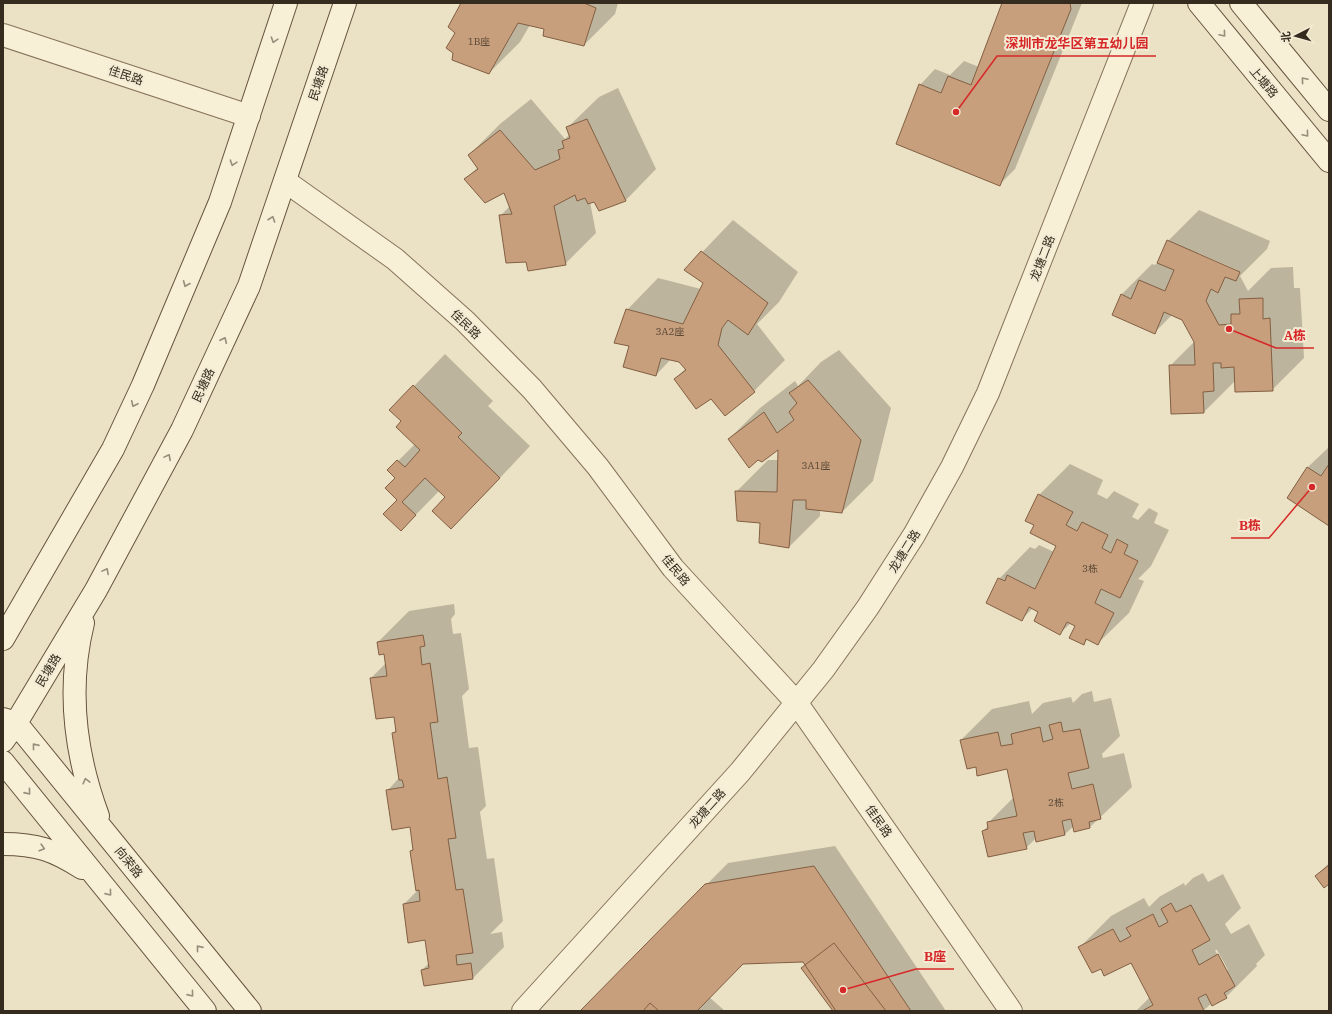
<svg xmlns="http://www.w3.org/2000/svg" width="1332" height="1014" viewBox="0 0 1332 1014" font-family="'IBM Plex Serif','Noto Sans SC',serif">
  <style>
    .shadow { fill: #0003; fill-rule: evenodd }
    .building { fill: #c79f7c; stroke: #825f43 }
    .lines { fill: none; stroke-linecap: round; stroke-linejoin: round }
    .minor-casing { stroke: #85735b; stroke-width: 24 }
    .secondary-casing { stroke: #66543f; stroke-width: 24 }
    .minor { stroke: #f7efd6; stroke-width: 22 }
    .secondary { stroke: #f7efd6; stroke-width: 22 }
    .oneway { stroke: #968d7a }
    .labels { text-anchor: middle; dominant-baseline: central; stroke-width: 4; stroke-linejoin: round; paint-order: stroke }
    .number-label { font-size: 10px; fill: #5a4836 }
    .street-label { font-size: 12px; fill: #352b1e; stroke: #f3ebd3 }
    .leader { fill: none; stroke: #d62828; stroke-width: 1.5 }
    .callout-dot { fill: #d62828; stroke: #f3ebd3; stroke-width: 1.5 }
    .callout-label { font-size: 13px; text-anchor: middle; font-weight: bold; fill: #d62828; stroke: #f3ebd3; stroke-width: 4; stroke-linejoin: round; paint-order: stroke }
  </style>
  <rect width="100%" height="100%" fill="#ebe1c4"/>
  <path class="shadow" d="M463,3h155l-3,11 -31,31 -39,-16 -15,-4 -10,17 -31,31 -33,-40z
    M1003,3h79l-67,166 -15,15 -80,-99 15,-16 15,6 14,-14 15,6z
    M618,88l38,81 -31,32 -30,-1 -5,2 6,31 -31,31 -38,-3 -27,-45 10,-10 -5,-15 -39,-12 12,-12 -9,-12 31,-31 31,-25 34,40 5,-5 -3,-6 32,-31z
    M1199,210l71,31 -3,8 -27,27 8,15 23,-23 22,-1 1,21h6l4,70 -32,32 -36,-10 -32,32 -34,-46 25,-25 -12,-21 -11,-5 -17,17 -34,-37 31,-31 3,1 4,-4 9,-20zM1198,253l39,17 -1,1 -38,-16z
    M733,220l65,52 -19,30 -22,22 28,36 -31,31 -79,-12 11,-11 -7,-6 -8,-3 -15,16 -26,-30 -3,-35 31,-32 43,11 3,-6 -18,-14z
    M839,350l52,58 -18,73 -31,31 -22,-3v7l-31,31 -28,-25 -24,-31 31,-31h11v-12l-50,-9 31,-31 35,-27 3,5 23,-24z
    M445,354l48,47 -5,5 42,40 -48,51h-36l-7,-6 -38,39 -5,-52 -7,-8 26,-26 -12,-23 -12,-11z
    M1329,447v78l-41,-27 20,-31z
    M1070,464l33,16 -6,14 10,5 7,-8 25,13 -7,13 6,3 11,-12 9,5 -4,10 15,7 -18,36 -13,13 6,2 -15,32 -32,31 -9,-5 -5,5 -6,-19 -6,-2 -11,10 -20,-22 -7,-3 -11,11 -23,-40 31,-32 5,2 4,-4 15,7 4,-6 -23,-21 4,-30z
    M454,604l1,10 -4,5 2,15 8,-1 8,56 -7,7 7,52 9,-1 8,59 -6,6 7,47 7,-1 9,63 -13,13 12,-2 2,15 -31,31 -51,-8 7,-7 -3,-24 -22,-35 13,-13 -6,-40 3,-3 -3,-22 -23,-36 11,-12 -6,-45 4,-4 -2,-13 -24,-38 15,-15 -1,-10 -7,-11 31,-31z
    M1092,691l2,11 17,-4 9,38 -18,18 1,4 21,-5 8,34 -42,40 -16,-1 -9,8 -29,4 -10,10 -43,-17 6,-6 -1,-2 26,-26 -6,-29 -32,-2 -15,-26 31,-31 37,-8 3,13 11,-11 28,-6 2,6 9,-9z
    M835,846l111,165h-111l-31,-50 -61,2 -34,34 16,14h-144l147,-148z
    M1329,863v20l-13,-7z
    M1203,873l5,9 15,-8 18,34 -16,16 6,10 18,-10 16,31 -9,9 1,2 -31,31 -14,6 -9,8h-67l14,-14 -18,-36 -31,7 -21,-21 31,-31 33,-18 5,9 10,-10 25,-14 1,3 8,-8zM1215,950h2l11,20 -2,2z"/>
  <path class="building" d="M461,3h123l12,5 -12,38 -41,-10 1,-7 -26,-6 -29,51 -37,-14 1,-7 -7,-5 9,-15 -7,-6z
    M1002,3h68l1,6 -71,177 -104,-42 23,-60 22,9 7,-17 23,9z
    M587,119l39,82 -27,10 -5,-9 -6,2 -3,-6 -8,3 -2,-6 -21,11 12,59 -38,6 -2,-9 -20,1 -7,-48 13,-1 -8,-21 -19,10 -21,-24 14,-10 -10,-14 32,-25 35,40 25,-11 -2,-9 6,-2 -2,-7 8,-3 -4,-11z
    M1167,240l73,32 -4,9 -11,-4 -7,16 -7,-4 -5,12 13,24 12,-1v-10h9l-1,-15 24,-1v21l7,-1 3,73 -38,1 -1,-25 -13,1v-5h-8l1,28 -11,1 1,21 -33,1 -2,-49h26l-1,-23 -12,-22 -18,-8 -9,22 -43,-19 9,-21 10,5 8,-19 26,11 9,-21 -17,-7z
    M701,251l67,52 -20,32 -20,-15 -6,8 -4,17 37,47 -30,24 -14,-17 -15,10 -22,-30 12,-9 -7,-8 -18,-4 -5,18 -33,-9 6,-21 -15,-3 12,-34 57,15 20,-41 -19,-13z
    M808,380l53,60 -19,73 -36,-4v-9h-13l-4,48 -30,-5 1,-20 -23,-2 -2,-30 42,1 1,-42 -16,12 -4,-2 -9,8 -21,-29 36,-27 13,21 17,-13 -5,-8 8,-9 -8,-10z
    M413,385l49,48 -4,4 42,41 -49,51 -19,-18 13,-14 -20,-19 -23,24 14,13 -15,16 -18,-17 14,-14 -12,-12 10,-10 -8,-8 10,-10 8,7 15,-17 -24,-23 5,-6 -12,-11z
    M1329,464v62l-42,-28 20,-31 14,9z
    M1038,494l35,18 -7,13 11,6 5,-9 26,13 -6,13 9,5 6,-14 11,6 -4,9 14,7 -18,37 -19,-9 -6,14 19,10 -16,32 -12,-6 -2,6 -15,-7 6,-12 -8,-4 -7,13 -26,-14 4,-9 -9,-5 -7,14 -36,-18 12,-25 7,3 2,-6 28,14 21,-43 -26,-13 4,-8 -9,-4z
    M423,635l2,11 -5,1 2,18 8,-2 8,59 -8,1 8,56 9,-2 9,61 -8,1 8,51 7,-1 10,64 -17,2 1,10 14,-2 2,16 -49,7 -3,-16 8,-2 -4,-28 -17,3 -5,-39 17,-3 -1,-11 -3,1 -6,-40 3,-1 -3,-23 -18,3 -6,-40 18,-3 -2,-7h-3l-7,-47 4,-1 -2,-15 -18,2 -6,-41 17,-2 -3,-22 -5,1 -2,-13z
    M1061,722l2,10 17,-3 9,39 -21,5 4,16 21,-5 8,35 -12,3 1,6 -16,4 -3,-13 -9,2 3,14 -29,7 -2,-11 -11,2 4,16 -39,8 -6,-26 6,-2 -1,-7 30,-6 -10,-47 -30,7 -1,-9 -9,2 -7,-29 38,-8 3,14 12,-2 -2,-10 29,-7 3,15 10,-3 -4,-14z
    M1329,865v19l-5,4 -9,-12z
    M814,866l97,145h-75l-33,-49 -60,2 -46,47h-117l125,-127z
    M1171,903l5,9 15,-7 19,35 -18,10 7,15 19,-11 17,32 -11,7 3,5 -15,8 -6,-12 -8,4 6,13h-62l11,-6 -22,-42 -27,13 -3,-7 -9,4 -14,-26 35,-18 7,13 11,-6 -5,-8 27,-14 6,13 9,-5 -7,-13z
    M834,943l52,68h-53l-32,-43z
    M650,1003l9,8h-16z"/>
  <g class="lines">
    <g class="minor-casing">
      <path id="minor" d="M3,35l246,81
        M285,181l110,78 70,62 67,68 66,78 75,101 123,134 215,309
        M523,1011l217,-239 83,-102 45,-63 46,-72 38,-68 36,-74 154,-390"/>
    </g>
    <g class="secondary-casing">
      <path id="secondary" d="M1199,3l130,158
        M1241,3l88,107
        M83,623c-16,65 -8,131 15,193
        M3,639l110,-190 30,-64 77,-183 66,-199
        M3,719l13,4 234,288
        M3,741l13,-18 80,-133 86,-160 67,-144 96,-283
        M3,762l202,249
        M3,844c34,0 51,6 79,24"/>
    </g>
    <use href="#minor" class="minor"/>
    <use href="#secondary" class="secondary"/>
  </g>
  <defs><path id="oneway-chevron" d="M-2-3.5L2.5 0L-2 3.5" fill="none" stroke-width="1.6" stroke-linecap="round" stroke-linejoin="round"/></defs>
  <g class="oneway">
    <use href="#oneway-chevron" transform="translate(1223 34) rotate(50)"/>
    <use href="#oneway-chevron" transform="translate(274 40) rotate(108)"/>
    <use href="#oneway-chevron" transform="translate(1304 80) rotate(-130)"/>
    <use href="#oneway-chevron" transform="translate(1306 134) rotate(50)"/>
    <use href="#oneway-chevron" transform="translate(233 163) rotate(108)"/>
    <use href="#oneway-chevron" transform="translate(272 219) rotate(-71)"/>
    <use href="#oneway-chevron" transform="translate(186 284) rotate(113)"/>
    <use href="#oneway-chevron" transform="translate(224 340) rotate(-65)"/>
    <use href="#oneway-chevron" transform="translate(134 404) rotate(115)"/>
    <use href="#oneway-chevron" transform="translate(168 457) rotate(-62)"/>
    <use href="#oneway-chevron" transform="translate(106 571) rotate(-62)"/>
    <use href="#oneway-chevron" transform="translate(35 746) rotate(-129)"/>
    <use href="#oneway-chevron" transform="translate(86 781) rotate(-104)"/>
    <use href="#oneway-chevron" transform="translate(28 792) rotate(51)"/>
    <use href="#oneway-chevron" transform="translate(42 848) rotate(16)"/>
    <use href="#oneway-chevron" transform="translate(109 893) rotate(51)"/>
    <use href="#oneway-chevron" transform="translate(199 948) rotate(-129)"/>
    <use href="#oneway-chevron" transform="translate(191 994) rotate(51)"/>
  </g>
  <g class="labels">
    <g class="number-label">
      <text x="479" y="41">1B座</text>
      <text x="670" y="331">3A2座</text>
      <text x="816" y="465">3A1座</text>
      <text x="1090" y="568">3栋</text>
      <text x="1056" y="802">2栋</text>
    </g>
    <g class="street-label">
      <text transform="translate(126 75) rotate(18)">佳民路</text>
      <text transform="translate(1264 82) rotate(50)">上塘路</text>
      <text transform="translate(318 83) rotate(-71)">民塘路</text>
      <text transform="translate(1042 258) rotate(-69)">龙塘二路</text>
      <text transform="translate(466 324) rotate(44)">佳民路</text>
      <text transform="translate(203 385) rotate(-65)">民塘路</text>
      <text transform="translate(904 551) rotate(-58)">龙塘二路</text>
      <text transform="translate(676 570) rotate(50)">佳民路</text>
      <text transform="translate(48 670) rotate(-59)">民塘路</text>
      <text transform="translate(707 808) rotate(-48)">龙塘二路</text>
      <text transform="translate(879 821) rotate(55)">佳民路</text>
      <text transform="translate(129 862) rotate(51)">向荣路</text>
    </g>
  </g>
  <path class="leader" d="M956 112L997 56H1156M1229 329L1276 348H1314M1312 487L1269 538H1231M843 990L916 969H954"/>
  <g class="callout-dot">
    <circle cx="956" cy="112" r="4"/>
    <circle cx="1229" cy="329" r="4"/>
    <circle cx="1312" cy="487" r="4"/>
    <circle cx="843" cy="990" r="4"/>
  </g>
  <g class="callout-label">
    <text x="1077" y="48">深圳市龙华区第五幼儿园</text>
    <text x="1295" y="340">A栋</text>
    <text x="1250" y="530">B栋</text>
    <text x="935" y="961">B座</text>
  </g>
  <rect width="1332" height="1014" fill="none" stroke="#352b1e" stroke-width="8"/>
  <g transform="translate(1296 36) rotate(264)" stroke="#f3ebd3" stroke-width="3" paint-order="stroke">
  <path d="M0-3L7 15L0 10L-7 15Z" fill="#352b1e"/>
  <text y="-6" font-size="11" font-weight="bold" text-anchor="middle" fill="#352b1e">北</text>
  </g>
</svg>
